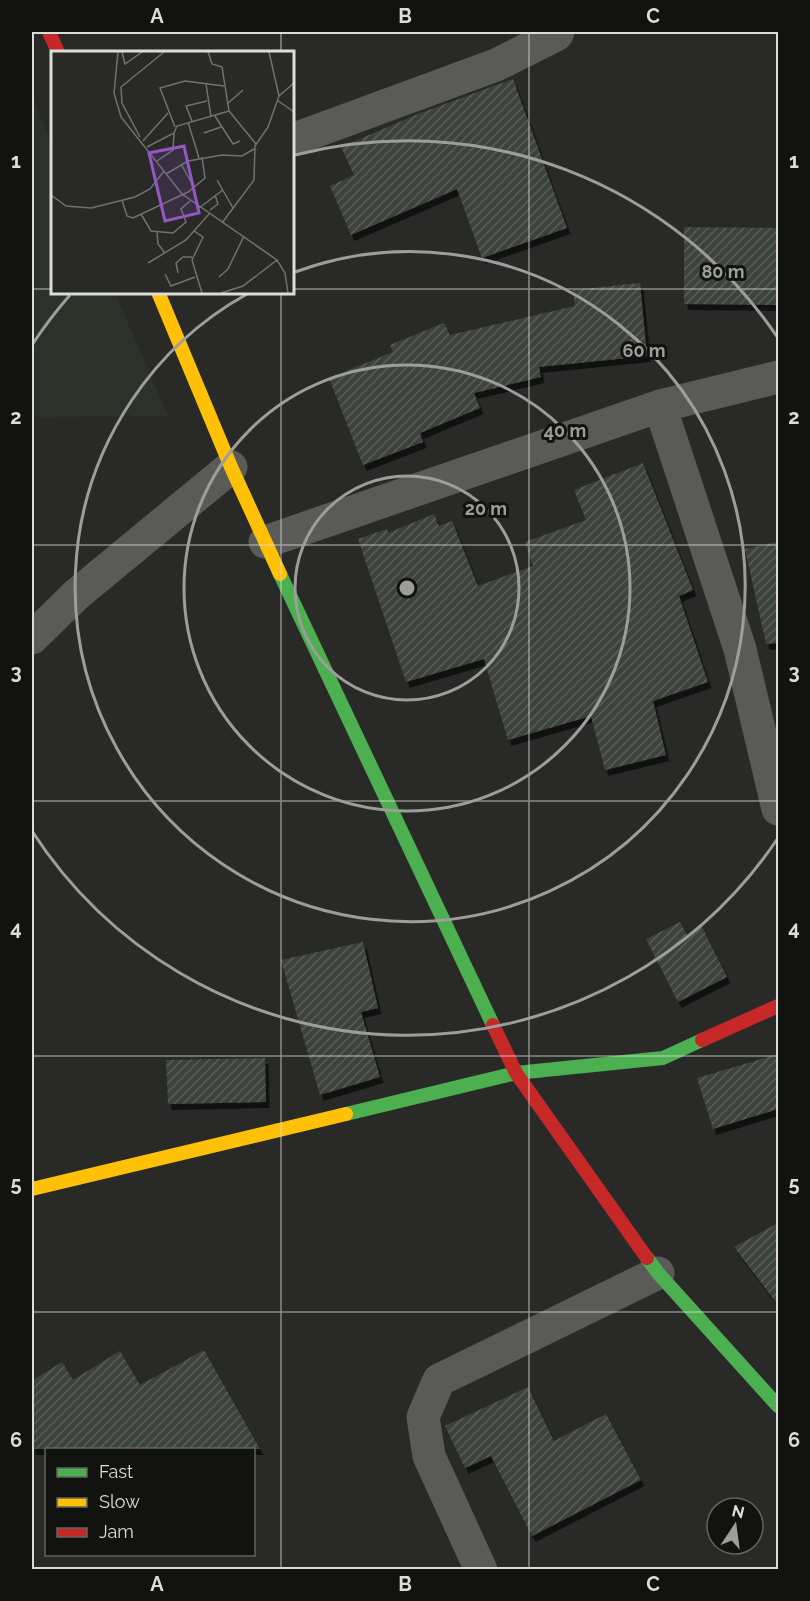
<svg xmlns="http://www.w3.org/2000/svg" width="810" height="1601" viewBox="0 0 810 1601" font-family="Raleway,sans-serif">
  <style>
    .built { fill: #2c322a }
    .building { fill: url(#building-hatch); filter: url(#shadow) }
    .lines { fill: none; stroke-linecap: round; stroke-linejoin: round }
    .street { stroke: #5a5b59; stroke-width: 33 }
    .fast { stroke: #4caf50; stroke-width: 14 }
    .slow { stroke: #ffc107; stroke-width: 14 }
    .jam { stroke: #c62828; stroke-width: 14 }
    .grid { fill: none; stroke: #dbdddb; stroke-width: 1.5; stroke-opacity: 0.55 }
    .ring { fill: none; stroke: #9d9e9c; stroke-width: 3 }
    .inset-road { fill: none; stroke: #707270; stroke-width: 1.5 }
    .view { fill: #9358c6; fill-opacity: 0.15; stroke: #9358c6; stroke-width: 3 }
    .inset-edge { fill: none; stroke: #dbdddb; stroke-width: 3 }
    .centre { fill: #9d9e9c; stroke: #121311; stroke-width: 3 }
    .ring-label { font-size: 18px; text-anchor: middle; font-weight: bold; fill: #9d9e9c; stroke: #121311; stroke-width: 6; stroke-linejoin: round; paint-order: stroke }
    .neatline { fill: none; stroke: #dbdddb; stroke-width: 2 }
    .grid-label { font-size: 20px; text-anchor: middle; font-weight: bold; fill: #dbdddb }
  </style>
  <defs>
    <pattern id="building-hatch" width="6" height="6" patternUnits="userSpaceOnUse" patternTransform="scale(1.5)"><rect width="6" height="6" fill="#3e433c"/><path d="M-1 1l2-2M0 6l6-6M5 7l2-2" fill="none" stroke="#595e58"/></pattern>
    <filter id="shadow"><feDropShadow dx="3.5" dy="6" stdDeviation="0" flood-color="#0009"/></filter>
  </defs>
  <rect width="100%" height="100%" fill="#292a28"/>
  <path class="built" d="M32,96l20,49v147l63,1 53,123 -136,1z"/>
  <path class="building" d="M513,79l54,149 -85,30 -25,-69 -106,46 -21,-49 24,-11 -13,-28 77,-33z
    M684,227l94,1v77l-94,-1z
    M640,283l7,73 -108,11 2,10 -67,16 6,15 -60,25 3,9 -60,23 -34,-87 64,-26 -3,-7 54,-22 6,12 125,-29 -2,-16z
    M643,463l50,127 -14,6 29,86 -55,19 13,54 -61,15 -14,-54 -83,24 -24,-81 -78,23 -48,-143 29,-10 1,4 46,-19 5,12 13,-5 26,65 55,-20 -8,-24 61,-22 -12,-30z
    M778,542v101l-12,1 -21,-95z
    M680,922l7,13 15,-8 25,50 -49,25 -32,-63z
    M363,942l15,66 -17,4 19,65 -60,18 -39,-135z
    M778,1054v55l-65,20 -16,-51z
    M265,1058l1,44 -98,2 -2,-44z
    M778,1223v82l-44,-58z
    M204,1350l56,99h-228v-68l30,-19 11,18 47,-29 20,34z
    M528,1387l26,54 52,-27 35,66 -109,56 -41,-80 -26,12 -20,-42z"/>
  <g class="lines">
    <path class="street" d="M292,140l204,-75 60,-30 2,-3
      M660,406l80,243 38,160
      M265,542l395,-136 118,-29
      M32,638l44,-43 155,-128
      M481,1570l-52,-114 -6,-39 16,-37 219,-107"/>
    <path class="fast" d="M280,574l213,451
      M346,1114l170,-41 147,-15 39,-18
      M647,1258l11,15 120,133"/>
    <path class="slow" d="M158,292l73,175 49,107
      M32,1189l314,-75"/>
    <path class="jam" d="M49,32l9,20
      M493,1025l23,48 131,185
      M702,1040l76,-34"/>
  </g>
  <path class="grid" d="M281,32v20M529,32v1538M32,289h20M292,289h486M281,292v1278M32,545h746M32,801h746M32,1056h746M32,1312h746"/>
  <g class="ring">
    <circle cx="407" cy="588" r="112"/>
    <circle cx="407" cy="588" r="223"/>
    <path d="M295 272A335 335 0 1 1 247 294"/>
    <path d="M778 838A447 447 0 0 1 32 831M32 345A447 447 0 0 1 70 295M295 155A447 447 0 0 1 778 338"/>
  </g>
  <g transform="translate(51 51)">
    <rect width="243" height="243" fill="#292a28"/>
    <path class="inset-road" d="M67,1l-4,41 7,24 61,77 95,66 8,13 3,20M71,1l3,12 17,-12M157,1l4,12 10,3 7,44 27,33M218,1l10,44M155,33l5,33M226,49l17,12M176,53l16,-14M164,65l18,28 7,-3M141,70l-6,-15 21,-5M137,71l11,36M124,76l-15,-39 25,-7 39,5M153,82l17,-6M89,86l-18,-34 -1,-16 43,-35M92,90l25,-28M96,96l27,-14 3,-7 52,-15M106,110l16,-11 1,-17M130,113l13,23M115,123l22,-13 34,-6 20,1 12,-7M166,129l16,28M0,144l15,11 25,2 44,-11 15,-8 14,-18M71,149l5,16 6,2 55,-26 17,-14 -3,-21M148,157l24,-18M159,159l8,-6 -3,-9M90,163l10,17 22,2 13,-11 -5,-13 9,-8M171,172l32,-43 1,-34 13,-19 11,-31 15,-13M106,180l1,13 7,9M143,180l9,6 -11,23 10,33M97,212l38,-23 23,-26M127,222l-2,-10 7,-6h9M114,223l6,12 24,-9M168,226l9,-8 16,-33M170,242l22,-7 34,-26"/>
    <path class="view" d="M133,95l15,67 -34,8 -16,-68z"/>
    <rect width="243" height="243" class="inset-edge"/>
  </g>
  <circle cx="407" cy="588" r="9" class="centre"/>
  <g class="ring-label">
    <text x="723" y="278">80 m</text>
    <text x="644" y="357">60 m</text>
    <text x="565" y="437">40 m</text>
    <text x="486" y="515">20 m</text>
  </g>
  <rect width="810" height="1601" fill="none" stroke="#121311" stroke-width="66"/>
  <rect x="45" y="1448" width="210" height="108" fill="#121311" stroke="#626462" stroke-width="1.5"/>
  <rect x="57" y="1468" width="30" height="9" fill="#4caf50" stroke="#626462" stroke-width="1.5"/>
  <text x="99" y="1478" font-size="18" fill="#dbdddb">Fast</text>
  <rect x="57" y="1498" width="30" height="9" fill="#ffc107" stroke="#626462" stroke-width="1.5"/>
  <text x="99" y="1508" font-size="18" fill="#dbdddb">Slow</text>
  <rect x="57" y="1528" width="30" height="9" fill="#c62828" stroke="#626462" stroke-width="1.5"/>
  <text x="99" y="1538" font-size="18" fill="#dbdddb">Jam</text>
  <g transform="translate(735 1526) rotate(13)"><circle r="28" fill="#121311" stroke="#626462" stroke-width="1.5"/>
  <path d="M0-4.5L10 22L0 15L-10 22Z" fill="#9d9e9c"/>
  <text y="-9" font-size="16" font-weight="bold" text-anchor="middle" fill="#dbdddb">N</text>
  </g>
  <rect x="33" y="33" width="744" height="1535" class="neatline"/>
  <g class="grid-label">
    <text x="157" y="23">A</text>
    <text x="405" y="23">B</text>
    <text x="653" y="23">C</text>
    <text x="16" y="168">1</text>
    <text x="794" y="168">1</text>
    <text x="16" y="424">2</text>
    <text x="794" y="424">2</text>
    <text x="16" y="679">3</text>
    <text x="794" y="679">3</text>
    <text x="16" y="935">4</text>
    <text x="794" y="935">4</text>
    <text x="16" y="1191">5</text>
    <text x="794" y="1191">5</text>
    <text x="16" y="1447">6</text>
    <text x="794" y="1447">6</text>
    <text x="157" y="1591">A</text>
    <text x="405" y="1591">B</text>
    <text x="653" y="1591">C</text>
  </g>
</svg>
